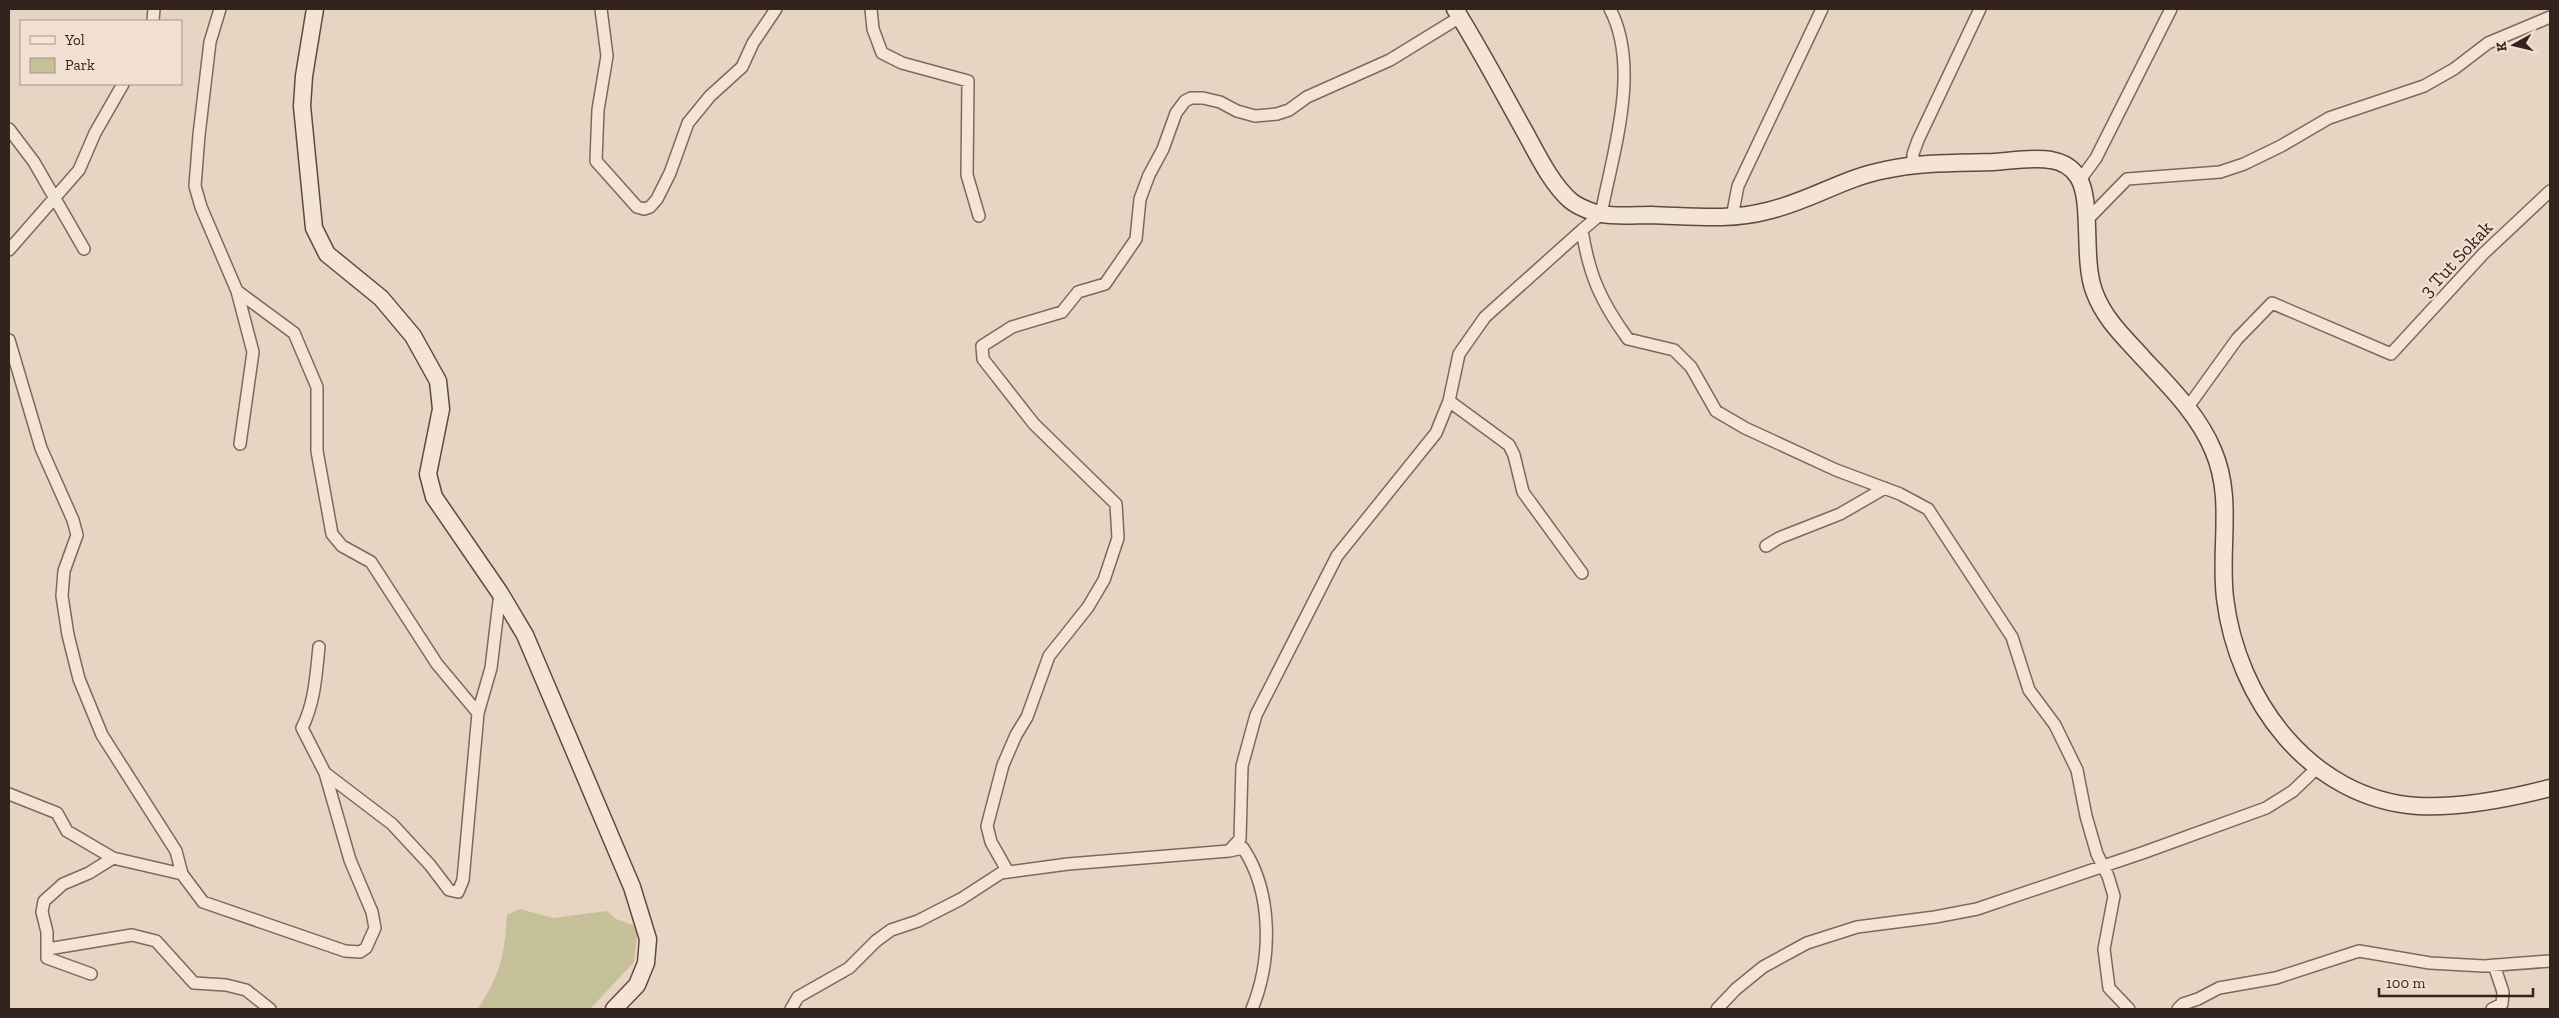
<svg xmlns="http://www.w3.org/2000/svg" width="2559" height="1018" viewBox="0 0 2559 1018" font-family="'Zilla Slab',serif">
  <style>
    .green { fill: #c5c098 }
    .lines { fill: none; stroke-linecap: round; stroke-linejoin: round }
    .street-casing { stroke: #80675c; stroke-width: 14 }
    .secondary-casing { stroke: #62483f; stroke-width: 19 }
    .street { stroke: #f4e4d5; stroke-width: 11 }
    .secondary { stroke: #f4e4d5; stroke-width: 16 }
    .labels { text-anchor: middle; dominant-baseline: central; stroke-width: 4.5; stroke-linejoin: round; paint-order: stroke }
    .street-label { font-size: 19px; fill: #32231e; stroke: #f1e0d1 }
  </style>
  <rect width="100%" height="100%" fill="#e8d4c3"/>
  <path class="green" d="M520,909l33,9 54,-7 9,8 22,8 -4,35 -44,47h-112c23,-37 26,-51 29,-94z"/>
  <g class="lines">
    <g class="street-casing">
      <path id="street" d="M220,9l-10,33 -11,93 -4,51 6,21 36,84 57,42 23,54v64l15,83 10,12 29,16 66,102 41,49
        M601,9l6,47 -9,54 -2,51 41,46 7,2 6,-2 7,-8 13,-26 18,-50 22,-27 32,-29 11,-24 23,-34
        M871,9l2,20 9,24 20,10 66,18 -1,94 12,41
        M1610,9c31,59 3,143 -9,205l-19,16c7,45 19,72 46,109l46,11 17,17 25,44 29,17 91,42 64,24 28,15 84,128 17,53 26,35 22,45 9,46 11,38 11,22 6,20 -10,53 5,39 20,21
        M153,21l1,-12
        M9,129l25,33 50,87
        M1913,165v-11l5,-14 62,-131
        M2080,180l16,-22 75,-149
        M1732,217l6,-31 84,-177
        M2086,221l41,-42 93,-7 24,-8 37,-18 48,-28 95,-32 30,-17 34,-26 62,-26
        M9,250l70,-80 16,-37 28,-49
        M237,291l16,61 -13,92
        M9,340l32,108 32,72 4,15 -13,36 -2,25 6,39 11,44 23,56 74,116 6,23 21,28 142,49 15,1 6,-4 9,-20 -3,-16 -22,-52 -25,-87
        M1449,401l60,44 5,10 9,37 59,81
        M2188,407l49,-68 35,-36 119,51 92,-100 67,-63
        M1766,546l13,-8 61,-24 45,-26
        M319,647c-3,28 -4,55 -17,81l23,45 67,51 38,41 19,25 9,2 5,-12 15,-167 13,-45 9,-75
        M9,794l48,19 10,18 46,27 69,16
        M1229,851l14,-3c30,45 29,112 9,161
        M1008,872l-17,-30 -4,-16 16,-61 13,-30 11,-18 22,-61 39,-49 16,-27 14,-42 -2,-34 -82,-80 -51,-65 -1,-13 30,-19 50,-15 16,-20 27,-8 31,-45 4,-40 9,-24 14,-26 13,-36 9,-12 6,-3h12l17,4 17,9 18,5 22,-2 12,-4 18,-13 83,-37 70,-43
        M48,949l84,-14 24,6 38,42 32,2 20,5 24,19
        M91,974l-44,-16v-26l-5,-20 2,-11 19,-17 26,-11 24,-15
        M791,1009l7,-12 51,-29 27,-27 15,-11 27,-9 43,-22 40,-26 67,-9 161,-13 11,-12 2,-73 14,-51 81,-159 99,-123 13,-32 10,-47 26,-37 97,-87
        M1717,1009l19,-20 27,-22 44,-24 50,-16 78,-10 42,-8 168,-57 121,-44 27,-17 24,-23
        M2178,1009l5,-5 15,-5 21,-11 57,-10 83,-27 71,12 54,3 66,-5
        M2492,1009l10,-5 1,-12 -9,-27"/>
    </g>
    <g class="secondary-casing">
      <path id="secondary" d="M315,9l-11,67 -2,30 12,122 13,26 54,44 32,38 25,45 3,28 -13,65 6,23 66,96 25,42 107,252 16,52 -2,24 -9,22 -23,24
        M1455,9c25,40 47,82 70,123 12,22 27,53 46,69 6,5 22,12 30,13 16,3 35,1 50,1 39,1 79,6 116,-4 41,-9 76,-33 118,-41 35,-8 72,-7 108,-8 18,-1 39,-5 58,-2 11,2 21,7 27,17 15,23 4,82 16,114 10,28 30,46 49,67 26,28 55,56 70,92 21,48 6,97 12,148 12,101 85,201 193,208 44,2 90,-7 132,-18"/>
    </g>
    <use href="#street" class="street"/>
    <use href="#secondary" class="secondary"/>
  </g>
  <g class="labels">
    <g class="street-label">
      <text transform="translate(2456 259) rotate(-47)">3 Tut Sokak</text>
    </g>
  </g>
  <rect width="2559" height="1018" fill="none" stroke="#32231e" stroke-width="20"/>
  <rect x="20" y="20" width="162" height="65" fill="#f1e0d1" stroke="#a59489"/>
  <rect x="30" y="36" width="25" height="8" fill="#f4e4d5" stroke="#a59489"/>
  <text x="65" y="45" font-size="15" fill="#32231e">Yol</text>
  <rect x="30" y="58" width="25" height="15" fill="#c5c098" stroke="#a59489"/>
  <text x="65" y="70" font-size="15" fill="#32231e">Park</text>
  <g transform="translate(2514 45) rotate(262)" stroke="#f1e0d1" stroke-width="4" paint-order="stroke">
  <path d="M0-4L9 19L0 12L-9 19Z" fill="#32231e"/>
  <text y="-8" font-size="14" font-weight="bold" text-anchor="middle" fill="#32231e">K</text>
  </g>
  <path d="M2379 988v8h154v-8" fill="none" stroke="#32231e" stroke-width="2.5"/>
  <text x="2386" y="988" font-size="15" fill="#32231e" stroke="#f1e0d1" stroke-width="4" paint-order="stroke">100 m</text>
</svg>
